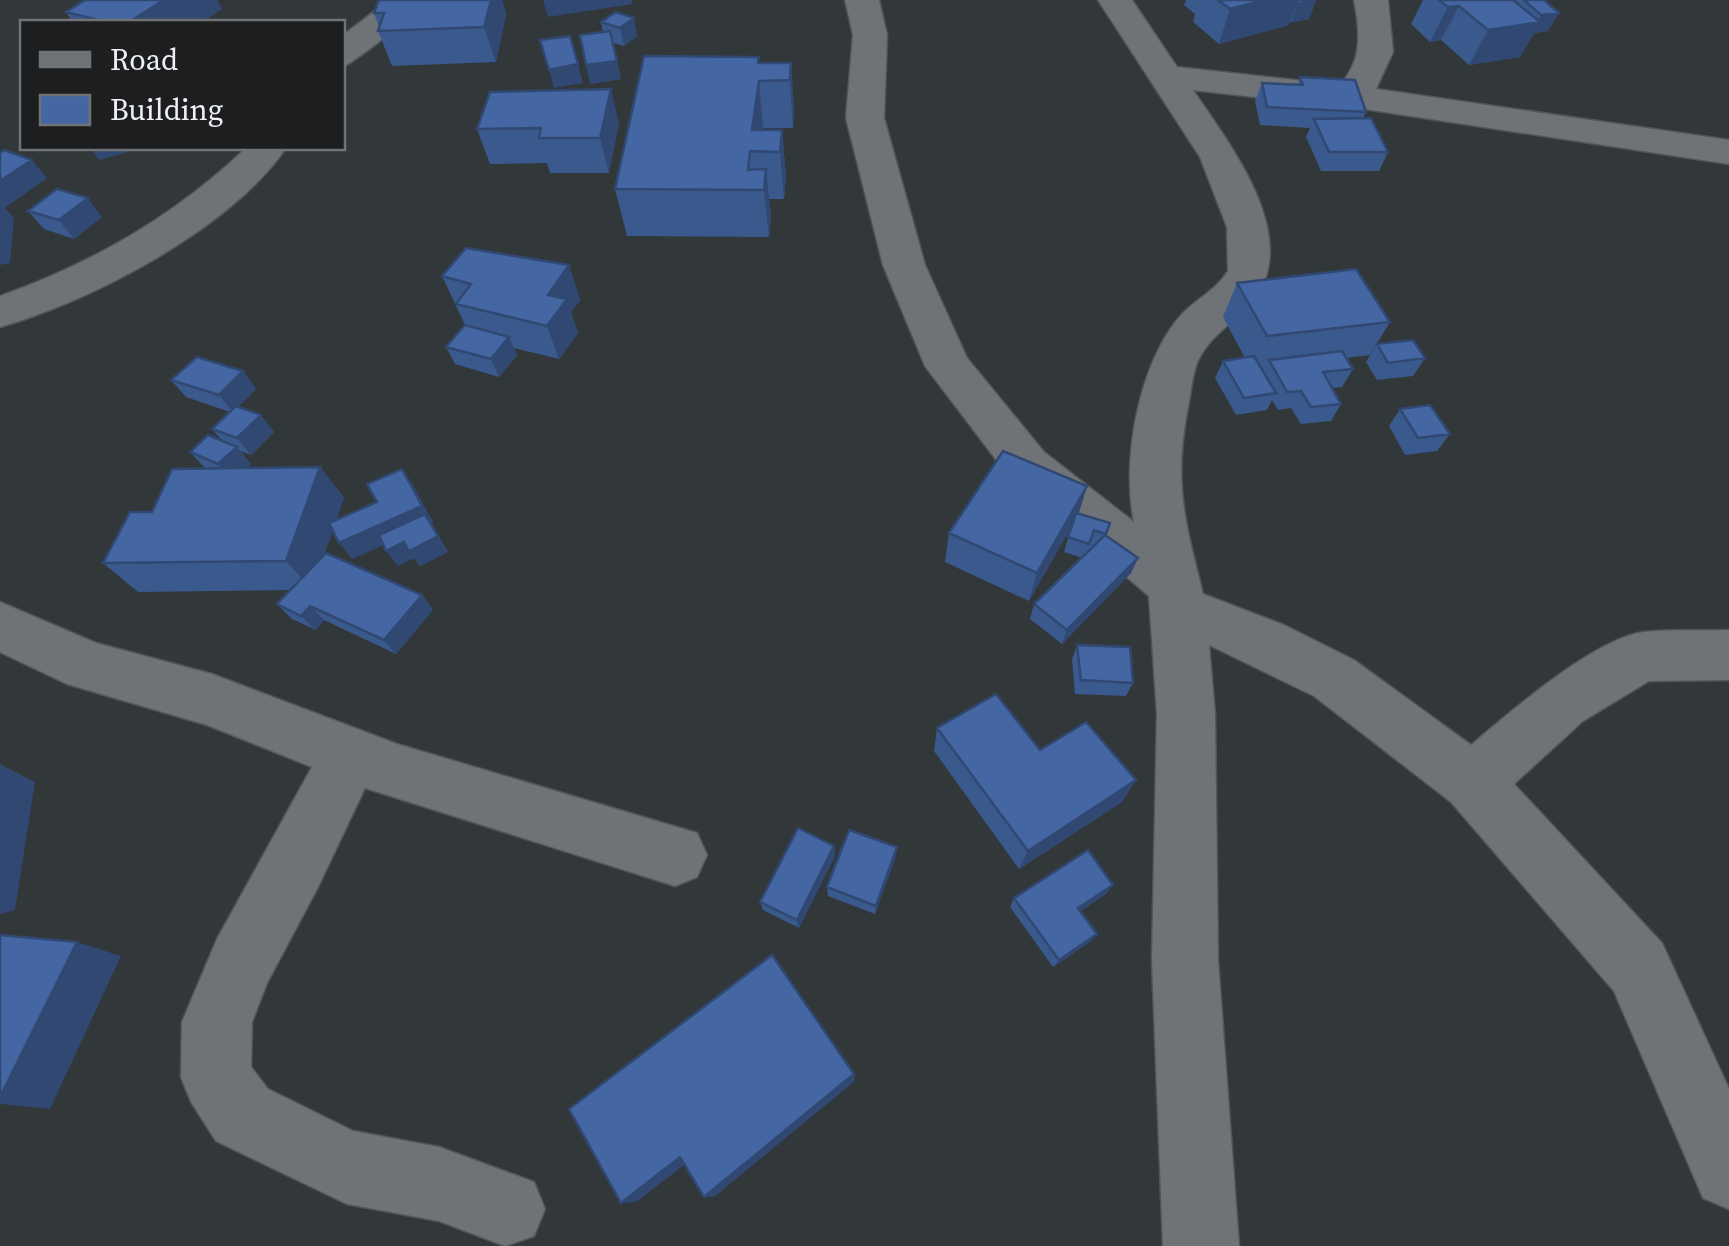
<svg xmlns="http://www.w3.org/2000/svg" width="1729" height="1246" viewBox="0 0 1729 1246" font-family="'Source Serif 4',serif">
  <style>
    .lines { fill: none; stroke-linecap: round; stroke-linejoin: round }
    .minor-casing { stroke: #515558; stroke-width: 3 }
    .minor { fill: #6f7377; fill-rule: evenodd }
    .wall { fill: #3a598c }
    .shaded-wall { fill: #304872 }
    .building { fill: #4467a3; stroke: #304872; stroke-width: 2.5 }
  </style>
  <rect width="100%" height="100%" fill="#32373a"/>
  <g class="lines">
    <g class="minor-casing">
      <path id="minor" d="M389,0h39c-7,10 -77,65 -86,67v-31z
        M845,0h34l8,35 -3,83 41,147 42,93 77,94 90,70c-13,-61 5,-161 48,-208 15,-15 35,-25 46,-43l-1,-44 -27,-70 -102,-157h34l45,67 163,18c23,-25 20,-54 14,-85h34l5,52 -17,37 353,51v24l-358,-54 -178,-20c35,52 106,142 64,205 -17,25 -47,38 -60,68 -5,13 -6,30 -9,44 -15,77 -3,114 15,187l81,31 70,35 117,85c38,-32 124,-107 173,-113 28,-3 57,-1 85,-2v50l-80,1 -66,40 -69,63 148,159 67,146v120l-26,-11 -89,-207 -163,-189 -137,-106 -105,-51 6,69 3,246 21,286h-76l-11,-286 5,-246 -8,-118 -139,-118 -85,-112 -42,-101 -37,-147 7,-83z
        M246,148h40c-55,80 -194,153 -286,179v-31c91,-32 176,-81 246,-148z
        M0,602l96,41 116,31 185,70 300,89 10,22 -10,22 -22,9 -310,-98 -47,99 -51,96 -15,39 -1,45 17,22 85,42 86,16 95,35 11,27 -11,27 -29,10 -66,-25 -92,-17 -131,-63 -25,-39 -10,-25 1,-55 35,-83 95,-172 -105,-42 -140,-41 -67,-32z"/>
    </g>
    <use href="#minor" class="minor"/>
  </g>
  <path class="wall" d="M85,0h132l5,9 -20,13h-129l-7,-10z
    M379,0h123l4,14 -10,48 -104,4 -14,-35 1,-4 -5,-14z
    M1186,0h130l-7,19 -19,3 -1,3 -70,19 -26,-22 2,-8 -11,-9z
    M1423,0h121l4,31 -14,2 -14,24 -51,8 -28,-25 -11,2 -19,-18z
    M616,12l21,24 -13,10 -11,-3 8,36 -31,5 13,-52 -2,-10z
    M759,63h32l3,47 -1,18h-30v2h19l4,47 -2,22h-15l2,17 -2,21 -142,-1 -12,-47z
    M1300,77l66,35 -3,6 25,34 -9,19h-58l-15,-34 4,-9 -50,-3 -5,-24 7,-18 36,1z
    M619,123l-10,50h-59l-3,-10 -57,1 -13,-35z
    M28,211l74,6 -28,22 -30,-10z
    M569,265l11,35 -9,12 7,21 -19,26 -45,-11 3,7 -18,22 -44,-13 -9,-17 19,-22 -23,-49z
    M1237,283l153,39 -20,33 -24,3 7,11 -11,18 -10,1 9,16 -10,17 -30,3 -10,-16 -13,2 -6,-10 -5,10 -31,5 -21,-37 8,-17 22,-3 -22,-41z
    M1377,344l48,14 -12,18 -36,4 -11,-18z
    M243,371l13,18 -18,18 36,25 -23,23 -11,-4 11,13 -4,4 73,-1 24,31 -8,22 41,-18 25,-33 31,53 -2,1 17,29 -28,14 -6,-8 -16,8 -15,-21 -31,14 -19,-29 -9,24 98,41 11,15 -37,44 -72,-34 -8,10 -24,-11 -15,-15 14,-14 -153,2 -35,-29 49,-51 53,-44 -15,-16 33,-10 -11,-13 18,-17 -44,-15 -15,-17z
    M1400,409l50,25 -13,17 -32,4 -16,-29z
    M1087,486l-9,28 32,9 -5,12 33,23 -7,15 -69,71 -32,-25 4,-15 48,-46 -18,-6 8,-27 -43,76 -84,-39 4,-29z
    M1077,645l56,38 -7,13 -51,-2 -3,-35z
    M937,728l103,22 82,52 -103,67 -85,-118z
    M834,846l1,10 -36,72 -36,-18 -3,-8z
    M896,856l-21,58 -47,-18 -1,-9z
    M1106,894l-26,17 10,31 -37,25 -43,-60 4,-9z"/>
  <path class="shaded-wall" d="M164,0h53l5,9 -20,13h-73z
    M491,0h11l4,14 -10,48 -12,-35z
    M543,0h89l1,4 -85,13z
    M1265,0h33l-9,25 -70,19 11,-35z
    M1316,0l-7,19 -18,4 6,-19z
    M1459,6l-18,34 -11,2 18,-35z
    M1559,13l-11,18 -14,2 -14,24 -51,8 19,-35 49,-7 4,-8z
    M634,18l3,18 -13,10 -4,-18z
    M617,61l4,18 -31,5 -4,-19z
    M791,63l3,47 -1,18 -3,-48z
    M578,64l5,19 -29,5 -5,-18z
    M759,81l4,47 -3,24 -8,-22z
    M611,89l8,34 -10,50 -9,-35z
    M782,130l4,47 -2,22 -4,-47z
    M90,148h53l-44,12z
    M32,160l15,18 -42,30 9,10 -4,45 -10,2v-84z
    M766,169l5,47 -2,21 -5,-47z
    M88,198l14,19 -28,22 -15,-19z
    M569,265l11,35 -9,12 7,21 -19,26 -12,-33 1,-31z
    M509,337l8,18 -18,22 -8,-18z
    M243,371l13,18 -23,23 -14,-17z
    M261,415l13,17 -23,23 -14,-17z
    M237,447l14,17 -18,17 -15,-17z
    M320,467l24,31 -32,91 -26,-28z
    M402,469l11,16 20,37 -2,1 17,29 -28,14 -6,-8 -16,8 -12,-15 44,-28 -78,36 -13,-16 83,-37z
    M1087,486l-9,30 -49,85 8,-28z
    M1138,558l-7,15 -69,71 5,-14z
    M422,595l11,15 -37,44 -12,-14z
    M310,606l14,14 -8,10 -15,-14z
    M0,764l35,18 -20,128 -15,4z
    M1136,780l-14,22 -103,67 9,-18z
    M834,846l1,10 -36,72 -2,-8z
    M897,847l-1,9 -21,58 1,-8z
    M1113,885l-7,9 -34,23 6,-9z
    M1097,934l-7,8 -37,25 6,-7z
    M77,942l44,14 -71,153 -50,-5v-7z
    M854,1074l1,7 -141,116h-10z
    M680,1157l12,2 -56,43 -15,1z"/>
  <path class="building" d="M85,0h79l-35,22h-23l-40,-10z
    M379,0h112l-7,27 -106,4 6,-18h-10z
    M1218,0h47l-35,9z
    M1298,0h18l-19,4z
    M1439,0h74l27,22 -52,8 -29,-24 -11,1z
    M1524,0h20l15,13 -18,2z
    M616,12l18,6 -14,10 -19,-6z
    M610,31l7,30 -31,4 -6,-30z
    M570,36l8,28 -29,6 -9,-30z
    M644,56l115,1 -1,6h33l-1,17 -31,1 -7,49h30l-2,22 -30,-1 -2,19 18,-1 -2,21 -149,-1z
    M1300,77l55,3 11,32 -99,-5 -5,-24 41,2z
    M611,89l-11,49h-61l2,-10 -64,1 13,-37z
    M1371,118l17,34h-59l-15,-33z
    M4,150l28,10 -32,21v-28z
    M57,189l31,9 -29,22 -31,-9z
    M466,248l103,17 -21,30 19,4 -20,27 -91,-22 15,-20 -29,-8z
    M1356,269l34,53 -123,14 -30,-53z
    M465,325l44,12 -18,22 -45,-12z
    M1413,340l12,18 -37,5 -11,-19z
    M1342,351l11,18 -30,3 18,32 -30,3 -10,-16 -14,1 -18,-32z
    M1254,356l22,37 -32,5 -21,-37z
    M197,357l46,14 -24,24 -48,-15z
    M1430,405l20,29 -32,4 -18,-29z
    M236,406l25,9 -24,23 -25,-9z
    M208,435l29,12 -19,17 -28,-12z
    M1003,451l84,35 -50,87 -88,-40z
    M320,467l-34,94 -183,2 27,-51h22l20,-43z
    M402,469l20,37 -83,37 -10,-20 48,-21 -10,-18z
    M1076,513l34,10 -4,11 -12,-4 -5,14 -21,-7z
    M425,514l13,22 -29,15 -5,-9 -18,9 -7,-16z
    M1105,535l33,23 -71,72 -33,-26z
    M326,553l96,42 -38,45 -74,-34 -9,10 -24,-12z
    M1077,645l53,2 3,36 -52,-3z
    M996,694l44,56 46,-28 50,58 -108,71 -91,-123z
    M798,828l36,18 -37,74 -37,-18z
    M849,830l48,17 -21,59 -49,-19z
    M1088,850l25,35 -35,23 19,26 -38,26 -45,-62z
    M0,935l77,7 -77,155z
    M772,955l82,119 -150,123 -24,-40 -59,46 -52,-94z"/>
  <rect x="20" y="20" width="325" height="130" fill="#1c1e1f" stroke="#707274" stroke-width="2.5"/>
  <rect x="40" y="52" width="50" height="15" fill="#6f7377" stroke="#707274" stroke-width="2.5"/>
  <text x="110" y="70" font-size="30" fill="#eef0f3">Road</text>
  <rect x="40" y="95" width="50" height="30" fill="#4467a3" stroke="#707274" stroke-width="2.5"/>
  <text x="110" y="120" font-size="30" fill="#eef0f3">Building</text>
</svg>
